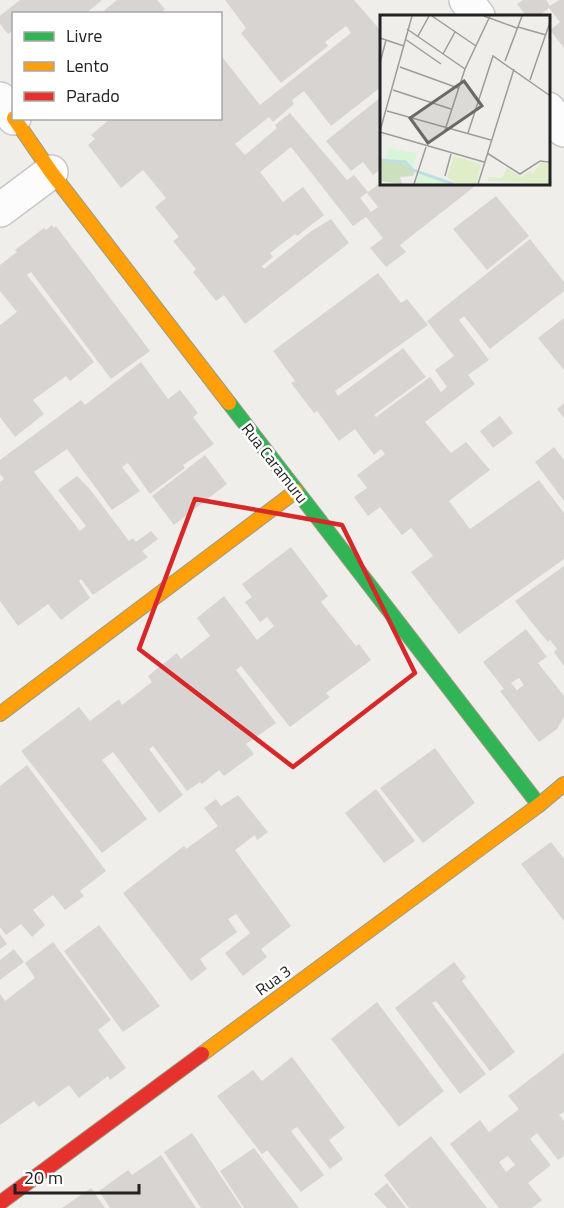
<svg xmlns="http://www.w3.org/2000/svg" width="564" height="1208" viewBox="0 0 564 1208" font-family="'Titillium Web',sans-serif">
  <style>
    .building { fill: #d7d4d1; fill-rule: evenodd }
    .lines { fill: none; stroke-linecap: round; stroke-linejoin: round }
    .street-casing { stroke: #c9c8c6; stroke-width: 36 }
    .fast-casing { stroke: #9b9c80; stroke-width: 16 }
    .slow-casing { stroke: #9b9c80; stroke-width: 16 }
    .jam-casing { stroke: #9b9c80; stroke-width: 16 }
    .street { stroke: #fdfcfc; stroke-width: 33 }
    .fast { stroke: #30b455; stroke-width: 14 }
    .slow { stroke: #ff9f0a; stroke-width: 14 }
    .jam { stroke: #e5322d; stroke-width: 14 }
    .marked { fill: none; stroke: #d62828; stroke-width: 4.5; stroke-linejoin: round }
    .labels { text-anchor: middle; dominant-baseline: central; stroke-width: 5; stroke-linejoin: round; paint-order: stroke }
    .street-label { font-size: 16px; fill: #222; stroke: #fff }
    .inset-river { fill: none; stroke: #bddfe4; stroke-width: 3 }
    .inset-road { fill: none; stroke: #9e9c9a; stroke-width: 1.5 }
    .view { fill: #6a6968; fill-opacity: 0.15; stroke: #6a6968; stroke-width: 3 }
    .inset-edge { fill: none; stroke: #222; stroke-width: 3 }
  </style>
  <rect width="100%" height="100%" fill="#f0eeea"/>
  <path class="building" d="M20,0h82l-17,14h-71v16l-6,4 -8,-10v-8z
    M117,0h40l8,9 -6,5h-59z
    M225,0h129l27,31v56l-50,39 -27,-35 -12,9 2,4 -21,18 -4,-5 -34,27 10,11 32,-27 -2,-3 15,-12 57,67 7,-5 14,17 -8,6 11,14 7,-5 -11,-14 13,-10h99l-79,62 6,7 -20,15 -16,-19 13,-10 -17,-21 -13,9 -62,-79 -31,25 23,30 20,-15 21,28 -27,21 -2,-2 -25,19 3,4 -11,9 2,3 46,-37 21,-13 18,24 -104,81 -21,-29 -8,6 -23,-29 3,-3 -23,-28 6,-4 -24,-30 11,-9 -23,-28 -22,18 -33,-43 7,-6 -4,-4 20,-17h109v-58l3,-2 37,47 91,-72 -5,-7 -21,16 3,4 -47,37 -40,-50 5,-5z
    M523,0h23l4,6 9,-6h5v48l-14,-18 10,-8 -11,-14 -11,8h-12l-9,-12z
    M381,97v72l-8,6 -10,-13 -12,9 -25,-30z
    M496,196l33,40 -42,34 -34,-41z
    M52,225l2,3 2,-2 94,125 -39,28 -80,-107 -4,3 67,87 -24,19 -4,-5 -33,24 11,14 -29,23 -15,-20v-92l17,-13 -17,-21v-26l17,-13 -2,-2 29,-22 2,2z
    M530,239l34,43v9l-74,58 -26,-33 -5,4 30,40 -21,15 7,9 -50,38 26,31 15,-11 24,28 -41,31 21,28 69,-49 25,33v46l-105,75 -48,-62 22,-16 -22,-28 -9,7 -22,-28 -12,9 -14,-19 13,-9 -10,-13 28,-21 -4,-5 -7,6 -19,-26 -16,12 -22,-30 -3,2 -23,-30 4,-2 -22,-30 105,-78 23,30 6,-4 21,26 -93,66 3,5 65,-48 23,29 -52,38 2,2 54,-40 11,15 6,-5 -12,-17 19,-14 -27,-35z
    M564,318v52l-26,-32z
    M141,362l27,37 12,-9 18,23 -5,4 21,27 -31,21 2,3 -35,26 -22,-31 -6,4 18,24 -28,19 -45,-61 -33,23 46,59 6,-5 -28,-36 19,-14 12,12 40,53 4,-3 3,4 15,-11 7,8 -16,12 6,6 -55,38 -12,-16 -2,2 11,17 -29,22 -13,-16 -30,22 -18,-25v-119l4,-3 -4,-5v-14l81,-60 4,5z
    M564,403v15l-7,-9z
    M500,416l13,17 -20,15 -13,-17z
    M554,447l10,13v41l-29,-39z
    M205,455l22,29 -53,41 -22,-29z
    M291,547l37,49 -7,6 35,44 3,-2 12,16 -45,33 4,4 -40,30 -49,-61 -5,4 40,53 -30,21 8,10 -30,22 -5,-6 -17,14 -2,-2 -13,9 -34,-45 -4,3 34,46 -24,18 -46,-61 -11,8 45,59 -45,34 -81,-102 58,-44 11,14 29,-22 3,6 30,-23 -4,-6 29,-23 4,6 29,-23 -13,-18 27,-22 33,44 17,-14 -7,-9 -7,5 -15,-20 7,-5 -10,-13z
    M564,566v100l-10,-14 3,-3 -7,-9 -2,2 -11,-13 -22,-28z
    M526,629l21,28 -9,6 26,33v21l-7,12 -18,13 -39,-51 4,-2 -21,-27zM519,678l5,7 -7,5 -6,-7z
    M435,748l40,55 -52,40 -43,-55z
    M27,765l79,106 -26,20 4,5 -19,14 -12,-15 -20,15 12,15 -13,12 -11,-13 -15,11 -6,-8v-141z
    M376,789l39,52 -31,22 -39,-50z
    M238,795l30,37 -11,8 -2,-5 -20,15 56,76 -30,23 6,8 -24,19 -18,-23 25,-20 -14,-19 -8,5 9,13 -37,27 7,10 -16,12 -68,-88 61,-47 2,3 32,-23 -14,-18 12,-9 5,7z
    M551,842l13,17v62l-43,-57z
    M99,925l61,81 -37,26 -59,-81z
    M0,934l7,10 -7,5z
    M53,942l58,78 -13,10 28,38 -16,12 -2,-4 -29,22 -10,-13 -30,22 -5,-6 -34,24v-131l5,7 30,-23 -10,-15z
    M14,949l10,13 -24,18v-20z
    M454,962l12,15 -4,4 53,71 -25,19 -54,-70 -4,2 54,71 -26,20 -65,-86z
    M377,1002l67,89 -45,36 -68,-88z
    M564,1053v59l-5,3 5,6v35l-6,4 -21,-27 -7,6 21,26 -23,18 14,17 -10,8h-33l-49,-64 30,-24 9,12 30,-23 -11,-13zM508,1156l7,9 -9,7 -7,-10z
    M292,1057l53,71 -16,12 14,19 -13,10 -33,-42 -6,4 33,44 -23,17 -34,-42 -5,4 -45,-58 36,-26 9,11z
    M192,1133l50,75h-41l-37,-56z
    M431,1136l56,72h-78l-25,-33z
    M254,1148l45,60h-55l-24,-37z
    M161,1155l35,53h-86l-11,-17 29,-21 4,5z
    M387,1183l17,22 2,3h-19l-13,-14z
    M91,1188l14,20h-43z"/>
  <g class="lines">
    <g class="street-casing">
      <path id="street" d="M466,0l12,16
        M0,99l14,19
        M548,109l16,21
        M0,210l51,-38"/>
    </g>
    <g class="fast-casing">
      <path id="fast" d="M229,403l310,402"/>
    </g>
    <g class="slow-casing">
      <path id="slow" d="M14,118l37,54 178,231
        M0,714l296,-223
        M202,1054l337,-249 25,-21"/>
    </g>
    <g class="jam-casing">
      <path id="jam" d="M0,1203l202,-149"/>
    </g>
    <use href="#street" class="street"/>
    <use href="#fast" class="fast"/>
    <use href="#slow" class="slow"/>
    <use href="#jam" class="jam"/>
  </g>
  <path class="marked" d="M195,499l147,26 73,148 -122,94 -154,-118z"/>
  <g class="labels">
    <g class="street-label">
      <text transform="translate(275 463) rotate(52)">Rua Caramuru</text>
      <text transform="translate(273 980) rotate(-36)">Rua 3</text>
    </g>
  </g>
  <g transform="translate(380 15)">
    <rect width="170" height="170" fill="#f0eeea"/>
    <path d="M74,141l27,8 -5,20h-18l-11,-7zM162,147l7,2v19l-61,-2v-4l14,1 5,-10 14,9 9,-6 2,3z" fill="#dfeec8"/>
    <path d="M0,146l22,1 13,9 -2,5 -13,1 2,7 -22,-3z" fill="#cce0bf"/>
    <path d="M8,133l29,5 -4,14 -27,-9zM38,159l26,6 6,4h-34z" fill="#d8f6d7"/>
    <path class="inset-river" d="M0,145l25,2 8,8 40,14"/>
    <path class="inset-road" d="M52,1l44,30M104,1l33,12M138,12l28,8M27,14l58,40M38,21l11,-20M0,23l24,8M25,24l36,25M63,39l12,-22M125,46l17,-45M0,48l6,-23M20,52l58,21M150,65l19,-55M13,75l58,19M7,96l104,29M65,115l20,-61 25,-53M0,116l32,-115M0,117l104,30M88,118l25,-77 56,39M107,138l33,21 20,-13 9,1M65,161l6,-22M34,169l12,-37M98,169l36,-115"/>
    <path class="view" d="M84,66l18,25 -54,37 -18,-25z"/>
    <rect width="170" height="170" class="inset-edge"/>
  </g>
  <rect x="12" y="12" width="210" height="108" fill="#ffffff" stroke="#a7a7a7" stroke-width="1.5"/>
  <rect x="24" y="32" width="30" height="9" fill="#30b455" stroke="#a7a7a7" stroke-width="1.5"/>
  <text x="66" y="42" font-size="18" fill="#222222">Livre</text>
  <rect x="24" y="62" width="30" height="9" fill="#ff9f0a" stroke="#a7a7a7" stroke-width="1.5"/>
  <text x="66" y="72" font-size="18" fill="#222222">Lento</text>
  <rect x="24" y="92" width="30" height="9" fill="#e5322d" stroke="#a7a7a7" stroke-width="1.5"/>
  <text x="66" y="102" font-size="18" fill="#222222">Parado</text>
  <path d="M15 1184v9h124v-9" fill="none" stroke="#222222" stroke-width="3"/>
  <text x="24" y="1184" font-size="18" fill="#222222" stroke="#ffffff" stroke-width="4.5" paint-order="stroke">20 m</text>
</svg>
